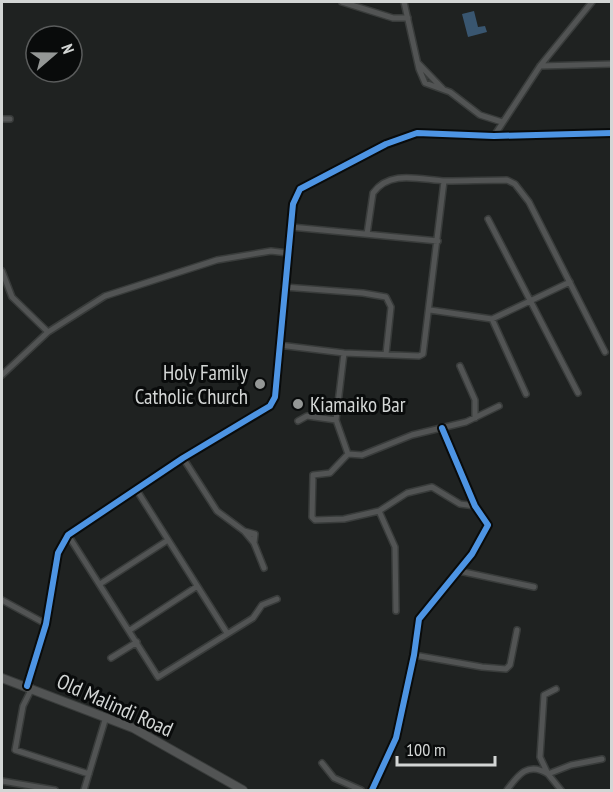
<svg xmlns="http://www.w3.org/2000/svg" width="613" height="792" viewBox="0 0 613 792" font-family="'PT Sans Narrow',sans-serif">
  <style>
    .water { fill: #395670 }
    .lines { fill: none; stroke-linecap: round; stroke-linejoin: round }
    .minor-casing { stroke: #393c3b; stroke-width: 8 }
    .secondary-casing { stroke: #393c3b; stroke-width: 10 }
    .minor { stroke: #525454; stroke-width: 5 }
    .secondary { stroke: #525454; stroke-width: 8 }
    .cycleway-casing { stroke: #090b0b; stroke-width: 10 }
    .cycleway { stroke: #4d94e3; stroke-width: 6 }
    .poi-dot { fill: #949796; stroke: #090b0b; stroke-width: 2 }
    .labels { text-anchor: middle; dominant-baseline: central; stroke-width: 6; stroke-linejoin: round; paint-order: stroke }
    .poi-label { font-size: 21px; fill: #d3d6d5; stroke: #090b0b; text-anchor: end }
    .street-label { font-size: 21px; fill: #d3d6d5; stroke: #090b0b }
  </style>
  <rect width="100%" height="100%" fill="#1f2221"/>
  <path class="water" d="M474,11l4,16 7,-1 2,6 -19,5 -6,-23z"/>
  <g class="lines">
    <g class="minor-casing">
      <path id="minor" d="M342,2l51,16h15
        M404,2l15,67 6,14 25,9 30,23 22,7
        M418,63l25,26
        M540,66l72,-2
        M2,119h8
        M494,136l46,-70 52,-64
        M488,219l90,174
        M291,227l147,14
        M367,234l6,-41c17,-24 48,-13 73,-12 20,0 40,-1 61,-1l8,4 14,18 76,150
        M2,271l10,26 36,35
        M284,287l79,6 23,4 5,10 -5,47
        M430,310l62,9 78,-37
        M492,319l34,75
        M279,345l65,8 75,3 4,-2 21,-173
        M344,353l-8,67 12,34 -18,19 -17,2 -1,42 3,3 29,-1 35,-8 16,36 1,64
        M460,366l15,34v18
        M2,375l46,-43 57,-36 112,-36 54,-9 17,2
        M298,421l9,-5 29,4
        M348,454l14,1 50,-20 54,-13 33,-16
        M183,458l34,53 27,20 10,12 10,25
        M136,489l91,144
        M379,511l28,-18 25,-6 28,17 15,2
        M244,531l11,3 -1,9
        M68,535l90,142 95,-59 9,-13 15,-6
        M459,571l75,16
        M100,584l68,-44
        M2,600l44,24
        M130,630l66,-43
        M414,655l68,12 24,2 4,-4 7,-35
        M111,658l26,-16
        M27,686l19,-62 12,-71 10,-18 115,-77 87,-52 5,-9 18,-193 7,-15 86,-45 31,-11 77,3 118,-3
        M32,688l-9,18 -8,44 74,24
        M556,689l-12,6 -4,62 8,17 13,16
        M322,763l12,15 27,12
        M2,781l53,9
        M84,790l22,-73
        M372,790l24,-52 18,-83 5,-36 53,-65 16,-29 -13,-19 -33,-78
        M507,790c11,-15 21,-29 41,-16l23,-9 31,-6"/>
    </g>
    <g class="secondary-casing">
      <path id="secondary" d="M2,678l131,50 110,62"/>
    </g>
    <use href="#minor" class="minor"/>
    <use href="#secondary" class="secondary"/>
    <g class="cycleway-casing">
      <path id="cycleway" d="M27,686l19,-62 12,-71 10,-18 115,-77 87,-52 5,-9 18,-193 7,-15 86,-45 31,-11 77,3 118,-3
        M372,790l24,-52 18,-83 5,-36 53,-65 16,-29 -13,-19 -33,-78"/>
    </g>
    <use href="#cycleway" class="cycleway"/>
  </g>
  <g class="poi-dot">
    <circle cx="260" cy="384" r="6"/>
    <circle cx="298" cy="404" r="6"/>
  </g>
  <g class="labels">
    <g class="poi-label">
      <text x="248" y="372">Holy Family<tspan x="248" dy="24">Catholic Church</tspan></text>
      <text x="310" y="404" text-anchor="start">Kiamaiko Bar</text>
    </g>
    <g class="street-label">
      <text transform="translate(115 705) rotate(24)">Old Malindi Road</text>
    </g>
  </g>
  <rect width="613" height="792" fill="none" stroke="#d3d6d5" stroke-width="6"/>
  <g transform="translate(54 54) rotate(70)"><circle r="28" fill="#090b0b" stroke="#5a5c5c" stroke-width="1.5"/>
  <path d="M0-4.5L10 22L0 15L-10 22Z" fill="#949796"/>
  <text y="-9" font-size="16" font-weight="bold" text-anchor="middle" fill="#d3d6d5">N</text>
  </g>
  <path d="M397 756v9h98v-9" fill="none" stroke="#d3d6d5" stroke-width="3"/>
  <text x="406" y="756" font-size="18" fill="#d3d6d5" stroke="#090b0b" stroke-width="4.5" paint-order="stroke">100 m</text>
</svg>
